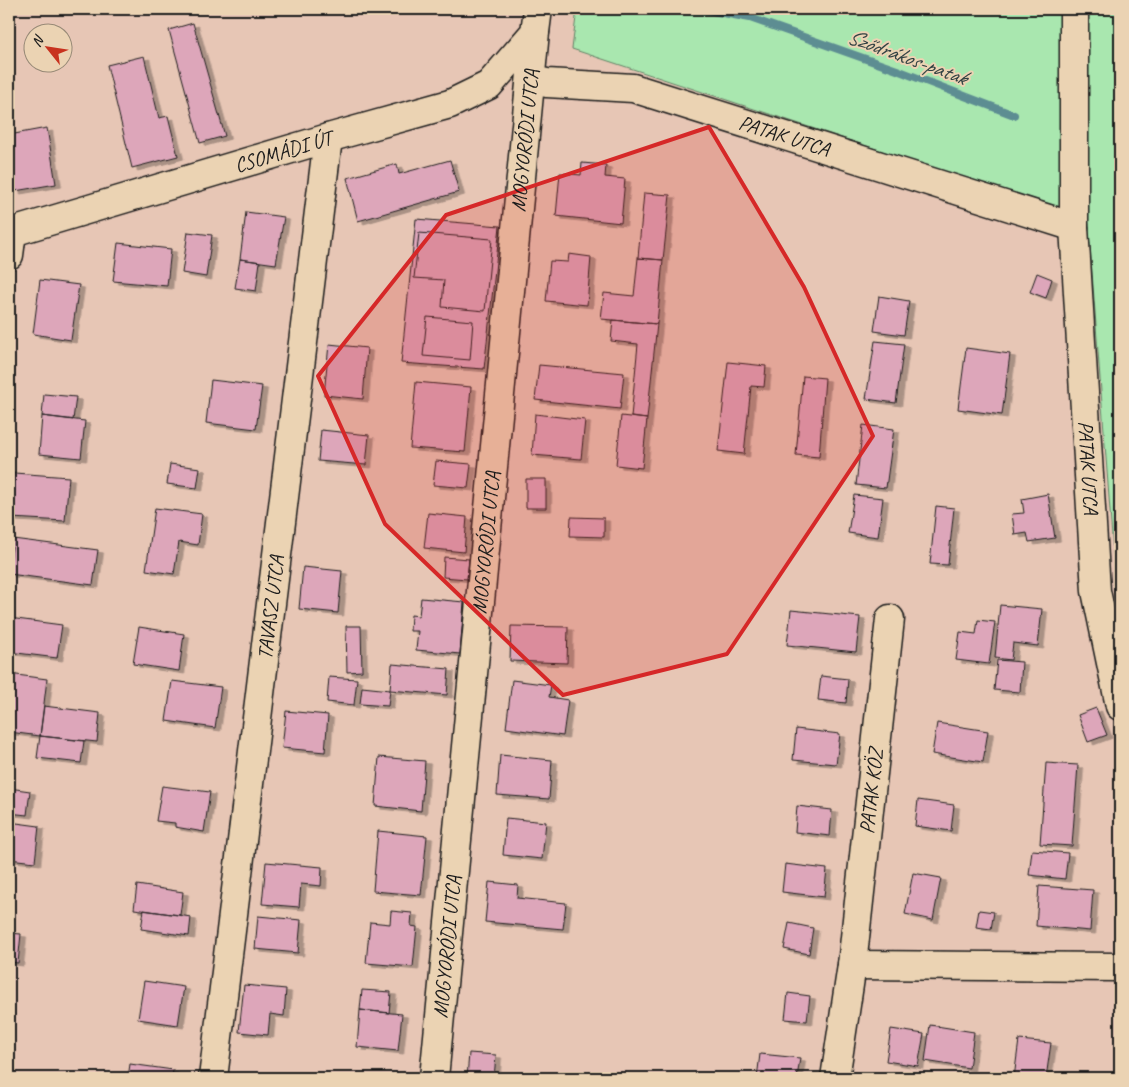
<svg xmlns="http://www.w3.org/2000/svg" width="1129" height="1087" viewBox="0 0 1129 1087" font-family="Caveat,sans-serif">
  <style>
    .green { fill: #a9e7af; stroke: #628266 }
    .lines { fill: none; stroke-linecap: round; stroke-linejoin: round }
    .stream { stroke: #5d8d92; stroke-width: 8 }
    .building { fill: #dda6ba; stroke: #1c1c1c; filter: url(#shadow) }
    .street-casing { stroke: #1c1c1c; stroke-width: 31 }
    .secondary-casing { stroke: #1c1c1c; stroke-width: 31 }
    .street { stroke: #ebd3b3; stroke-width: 28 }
    .secondary { stroke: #ebd3b3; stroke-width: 28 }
    .marked { fill: #d62828; fill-opacity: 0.2; stroke: #d62828; stroke-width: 4; stroke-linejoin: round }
    .labels { text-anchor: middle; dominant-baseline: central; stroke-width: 4; stroke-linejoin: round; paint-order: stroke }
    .street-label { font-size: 21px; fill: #1c1c1c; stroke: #ebd3b3 }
    .water-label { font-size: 22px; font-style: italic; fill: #324243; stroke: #ebd3b3 }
  </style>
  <defs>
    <filter id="shadow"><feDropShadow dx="5.5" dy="3" stdDeviation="0" flood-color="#0004"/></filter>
  </defs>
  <rect width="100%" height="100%" fill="#e7c6b5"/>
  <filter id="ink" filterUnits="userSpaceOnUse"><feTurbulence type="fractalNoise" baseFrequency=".02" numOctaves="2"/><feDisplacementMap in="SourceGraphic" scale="10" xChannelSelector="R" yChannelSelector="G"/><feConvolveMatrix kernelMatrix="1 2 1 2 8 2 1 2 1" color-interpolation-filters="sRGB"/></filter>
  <g filter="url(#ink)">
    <path class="green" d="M577,9h543v597l-4,-16 -28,-371 -516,-170z"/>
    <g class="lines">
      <path class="stream" d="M702,9l48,9 147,52 117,45"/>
    </g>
    <path class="building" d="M193,23l32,113 -25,7 -31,-113z
      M144,56l15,62 9,-2 10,40 -46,12 -25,-103z
      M47,128l9,56 -41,7 -6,-37v-19z
      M450,160l9,32 -101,29 -11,-43 50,-14 2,10z
      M582,163l24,2 -1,12 20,2 -4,44 -65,-7 4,-43 21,2z
      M644,193l26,2 -7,65 -25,-2z
      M246,212l38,5 -8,47 -36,-5z
      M416,219l84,7 -16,143 -83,-6z
      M188,232l24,3 -6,42 -24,-4z
      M419,233l73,6 -7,72 -43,-4 2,-27 -30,-2z
      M118,243l53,6 -4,37 -54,-5z
      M569,254l22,3 -4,48 -41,-4 4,-40 18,1z
      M638,258l25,2 -6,64 -56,-5 3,-26 30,3z
      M240,259l20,3 -4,29 -21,-3z
      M1037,273l15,6 -6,19 -16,-6z
      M40,280l39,5 -8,55 -38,-6z
      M879,296l30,5 -5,34 -30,-4z
      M427,317l46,4 -3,39 -47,-4z
      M613,320l44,4 -10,95 -16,-2 7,-73 -27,-3z
      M875,341l29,3 -8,59 -30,-4z
      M329,344l38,4 -4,51 -39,-4z
      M966,348l44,6 -8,61 -44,-6z
      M728,362l38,4 -2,21 -13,-1 -7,68 -26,-3z
      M539,365l85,8 -4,36 -85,-9z
      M803,376l22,2 -6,79 -23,-2z
      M211,380l51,6 -6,43 -50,-6z
      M416,382l55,5 -6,65 -55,-4z
      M44,394l32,3 -3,23 -31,-4z
      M535,414l50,6 -4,39 -49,-4z
      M42,416l43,5 -4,37 -42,-4z
      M621,416l26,3 -5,49 -26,-3z
      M863,425l31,4 -8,59 -30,-3z
      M321,430l48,5 -3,30 -48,-4z
      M436,461l35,3 -3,24 -35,-3z
      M170,464l30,4 -3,20 -30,-4z
      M14,473l55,4 -4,44 -54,-3z
      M526,479h20v29h-20z
      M1048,494l7,44 -26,4 -2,-9 -12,2 -3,-21 12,-1 -2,-14z
      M854,495l29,3 -5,39 -30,-4z
      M936,506l18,2 -6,57 -18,-1z
      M155,508l47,6 -4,31 -19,-3 -5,32 -28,-4z
      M428,513l39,4 -3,35 -40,-4z
      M571,517l33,1v19l-34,-1z
      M13,539l85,11 -5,35 -84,-11z
      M444,557l25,2 -2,20 -24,-2z
      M303,567l39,4 -4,42 -39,-4z
      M421,598l43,4 -4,52 -44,-4 2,-19h-8l1,-16 8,1z
      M1000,605l42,4 -4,37 -25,-3 -2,17 -16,-2z
      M791,610l69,7 -4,35 -69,-7z
      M9,618l53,7 -5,33 -48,-6z
      M978,620l17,2 -6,42 -33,-4 4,-28 16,2z
      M346,626h15l1,45 -15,1z
      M511,626l57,1 -1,36 -57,-2z
      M139,627l45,7 -5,37 -46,-7z
      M997,660l25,2 -2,30 -26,-2z
      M392,664l57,5 -2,26 -57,-5z
      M9,674l38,5 -7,57 -31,-4z
      M821,676l27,3 -2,24 -28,-3z
      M329,677l28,2 -3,26 -27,-3z
      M512,680l39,5 -2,12 19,3 -5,36 -57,-8z
      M172,681l49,6 -6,41 -49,-7z
      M362,687l28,3 -2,16 -28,-2z
      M44,706l56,7 -3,29 -57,-6z
      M1096,708l11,27 -19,7 -10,-27z
      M286,711l42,4 -3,37 -43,-4z
      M937,723l51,8 -5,31 -51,-8z
      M796,729l44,5 -4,30 -43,-4z
      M40,736l44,5 -3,22 -44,-5z
      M500,755l52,5 -3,39 -52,-4z
      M379,757l46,4 -4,50 -46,-5z
      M1046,763l32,2 -6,81 -32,-2z
      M162,786l48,6 -6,40 -29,-5v-4l-19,-2z
      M9,788l21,3 -3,24 -18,-2z
      M918,800l36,5 -3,26 -36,-5z
      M797,806l35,4 -2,26 -35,-4z
      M506,818l40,4 -4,37 -39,-4z
      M9,822l30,4 -4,36 -26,-3z
      M378,831l49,5 -6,59 -48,-4z
      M1032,850l36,3 -3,26 -36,-4z
      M266,862l56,5 -1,19 -20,-2 -2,23 -37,-3z
      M785,864l42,5 -3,28 -42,-5z
      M913,873l28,5 -8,42 -28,-6z
      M489,882l29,3 -1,13 49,5 -3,26 -78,-7z
      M137,885l46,7 -3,23 -46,-6z
      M1039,886l54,4 -3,41 -54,-5z
      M144,910l47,7 -2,19 -48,-7z
      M979,910l15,2 -3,17 -15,-2z
      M391,911l21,2 -1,13 6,1 -4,40 -47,-4 4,-41 20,2z
      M258,916l43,4 -3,33 -43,-4z
      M789,923l24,5 -4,26 -25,-5z
      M9,933l12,1 -3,29 -9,-1z
      M144,981l40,6 -6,38 -40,-6z
      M244,985l42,4 -2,27 -14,-2 -2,21 -29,-3z
      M362,990l29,2 -2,21 -29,-3z
      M788,993l22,3 -3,25 -22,-2z
      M360,1010l42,4 -4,37 -41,-4z
      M930,1025l44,7 -5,36 -44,-7z
      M891,1029l33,5 -6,32 -32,-5z
      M1019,1040l32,3 -5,35h-32z
      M469,1053l27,2 -2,23h-27z
      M760,1054l40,4 -3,20h-40z
      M130,1064l43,6 -1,8h-44z"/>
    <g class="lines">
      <g class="street-casing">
        <g id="street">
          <path d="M9,255l3,-23"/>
          <path d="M852,965l268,2"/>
          <path id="s1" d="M213,1078l115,-940"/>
          <path id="s2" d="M434,1078l101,-1046"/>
          <path id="s3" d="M835,1078l17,-113 38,-346"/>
        </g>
      </g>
      <g class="secondary-casing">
        <g id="secondary">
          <path id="s4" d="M1074,9v218l22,364 24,115"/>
          <path id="s5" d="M531,80l16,3 86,5 441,139"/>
          <path id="s6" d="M9,233l319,-95 122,-34 39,-19 46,-53 3,-23"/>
        </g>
      </g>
      <use href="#street" class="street"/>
      <use href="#secondary" class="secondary"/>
    </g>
  </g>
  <path class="marked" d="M709,127l95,160 69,149 -146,218 -164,41 -178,-171 -67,-148 128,-161z"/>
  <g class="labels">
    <g class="street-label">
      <text stroke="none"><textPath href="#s5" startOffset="261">PATAK UTCA</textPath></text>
      <text stroke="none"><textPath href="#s2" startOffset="942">MOGYORÓDI UTCA</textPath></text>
      <text stroke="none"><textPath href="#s6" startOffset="286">CSOMÁDI ÚT</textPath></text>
      <text stroke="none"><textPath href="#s4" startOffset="459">PATAK UTCA</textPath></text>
      <text stroke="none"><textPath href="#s2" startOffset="538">MOGYORÓDI UTCA</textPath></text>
      <text stroke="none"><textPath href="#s1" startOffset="474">TAVASZ UTCA</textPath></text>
      <text stroke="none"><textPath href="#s3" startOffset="289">PATAK KÖZ</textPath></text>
      <text stroke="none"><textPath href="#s2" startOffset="132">MOGYORÓDI UTCA</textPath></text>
    </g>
    <g class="water-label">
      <text transform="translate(907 57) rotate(20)">Sződrákos-patak</text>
    </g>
  </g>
  <rect width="1129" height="1087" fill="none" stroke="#ebd3b3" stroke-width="30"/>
  <rect x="15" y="15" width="1099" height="1057" fill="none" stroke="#1c1c1c" stroke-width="2" filter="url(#ink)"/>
  <g transform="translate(48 48) rotate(300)"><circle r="24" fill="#ebd3b3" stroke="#988a77"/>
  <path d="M0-4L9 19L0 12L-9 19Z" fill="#c8321e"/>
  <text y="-8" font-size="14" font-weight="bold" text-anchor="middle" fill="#1c1c1c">N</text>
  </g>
</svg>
